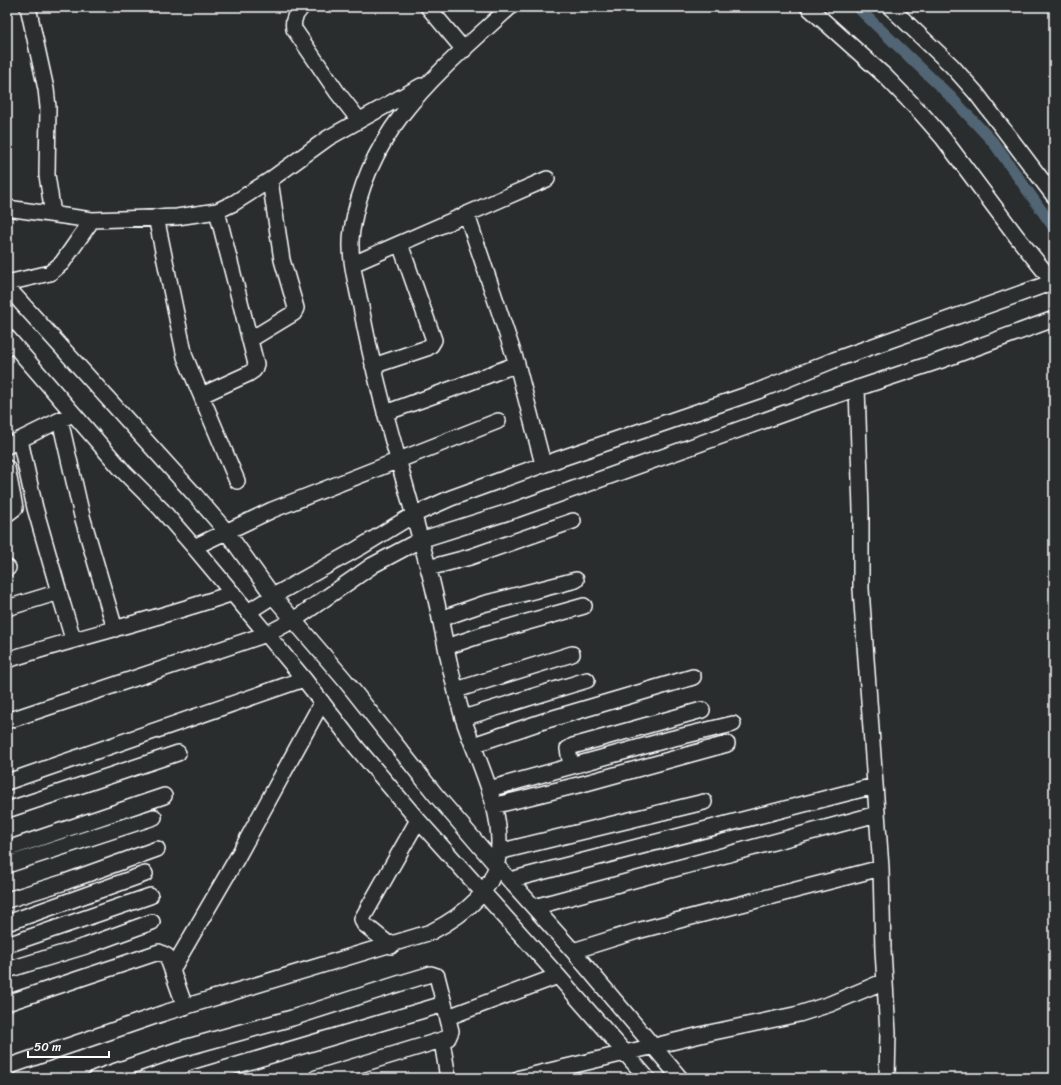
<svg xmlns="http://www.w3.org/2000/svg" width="1061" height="1085" viewBox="0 0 1061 1085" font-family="Sriracha,sans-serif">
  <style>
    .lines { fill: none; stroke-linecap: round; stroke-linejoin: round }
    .canal { stroke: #516574; stroke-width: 11 }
    .minor-casing { stroke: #fff; stroke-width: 18 }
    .minor { stroke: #2a2d2e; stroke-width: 15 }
  </style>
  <rect width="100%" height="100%" fill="#2a2d2e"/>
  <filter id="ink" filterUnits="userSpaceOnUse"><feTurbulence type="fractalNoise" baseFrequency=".025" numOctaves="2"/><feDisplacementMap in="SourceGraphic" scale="8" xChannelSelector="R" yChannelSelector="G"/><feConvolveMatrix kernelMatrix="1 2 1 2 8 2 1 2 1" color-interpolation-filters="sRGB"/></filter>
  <g filter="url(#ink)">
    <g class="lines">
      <path class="canal" d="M857,7l94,90 42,45 61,86"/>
      <g class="minor-casing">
        <path id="minor" d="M28,7l18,82 2,18 -1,68 6,39
          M302,7c-6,7 -10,12 -8,22l43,63 22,28
          M428,7l36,43
          M808,7l77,69 37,38 21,24 74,99 37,46
          M890,7l62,59 24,27 78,103
          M7,208l85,12 85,-3 40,-6 17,-8 36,-23 58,-42 93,-52
          M467,215l50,149 26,100
          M156,217l29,140 52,124
          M353,264l194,-85
          M7,283l43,-10 12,-10 30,-43
          M7,287l188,208 31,36 47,65 71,83 91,115 61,71 77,86 107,127
          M7,337l116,134 38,38 33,38 110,132 53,69 61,72 140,156 89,102
          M251,339l43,-26 2,-5 -14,-48 -12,-80
          M373,366l54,-18 4,-3 3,-5 -34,-96
          M857,388l4,122v79l20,279 2,82 5,83 -1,45
          M202,395l46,-21 6,-4 2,-6 -39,-153
          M385,413l75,-27 57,-22
          M73,414l-13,6 22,96 33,113
          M20,440l15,68 24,84
          M7,446l53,-26
          M7,468l8,40 -8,6
          M194,547l78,-37 226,-89
          M7,568h1
          M428,568l42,-11 103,-36
          M7,608l52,-16 14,47
          M248,612l25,-16 86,-48 54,-33 38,-17 108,-39 199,-68 76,-31 219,-78
          M440,619l43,-15 93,-24
          M446,647l39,-13 99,-28
          M7,660c75,-24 151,-41 226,-67
          M456,690l116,-36
          M463,718l124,-38
          M7,721l260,-87 27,-14 79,-55 47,-25 95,-30 298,-107 126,-42 115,-42
          M473,745l74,-25 146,-43
          M571,766l-3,-17 5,-3 129,-36
          M7,782l297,-103
          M489,789l177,-49 67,-16
          M493,806l93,-23 141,-39
          M7,810l171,-57
          M7,849l157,-53
          M498,852l206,-50
          M7,865l147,-48
          M510,880l364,-94
          M7,900l58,-18 92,-33
          M534,907l343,-93
          M7,923l138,-49
          M7,945l143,-49
          M391,946l-27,-22 -2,-5 56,-99
          M573,951l64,-20 244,-63
          M173,968l64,-110 85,-156
          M7,970l79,-24 66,-24
          M7,1003l152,-51 8,4 18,51
          M448,1017l110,-41
          M442,1041l6,37
          M7,1067l157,-54 267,-81c27,-14 59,-36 66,-69 10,-49 -19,-99 -34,-145 -15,-49 -21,-101 -35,-151 -23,-87 -51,-172 -67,-260 -5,-25 -13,-52 -9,-77 16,-103 86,-157 158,-223
          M96,1078l81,-28 115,-32 106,-34 33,-10 6,2 14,55 -3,7 -132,40
          M194,1078l250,-74
          M520,1078l189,-45 90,-19 31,-10 55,-23"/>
      </g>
      <use href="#minor" class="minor"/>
    </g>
  </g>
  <rect width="1061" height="1085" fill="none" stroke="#2a2d2e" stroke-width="24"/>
  <rect x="12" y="12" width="1037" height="1061" fill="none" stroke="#fff" stroke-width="1.5" filter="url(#ink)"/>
  <path d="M28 1051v6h81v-6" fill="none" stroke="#ffffff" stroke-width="2"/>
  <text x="34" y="1051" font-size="12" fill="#ffffff" stroke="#2a2d2e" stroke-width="3" paint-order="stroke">50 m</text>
</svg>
